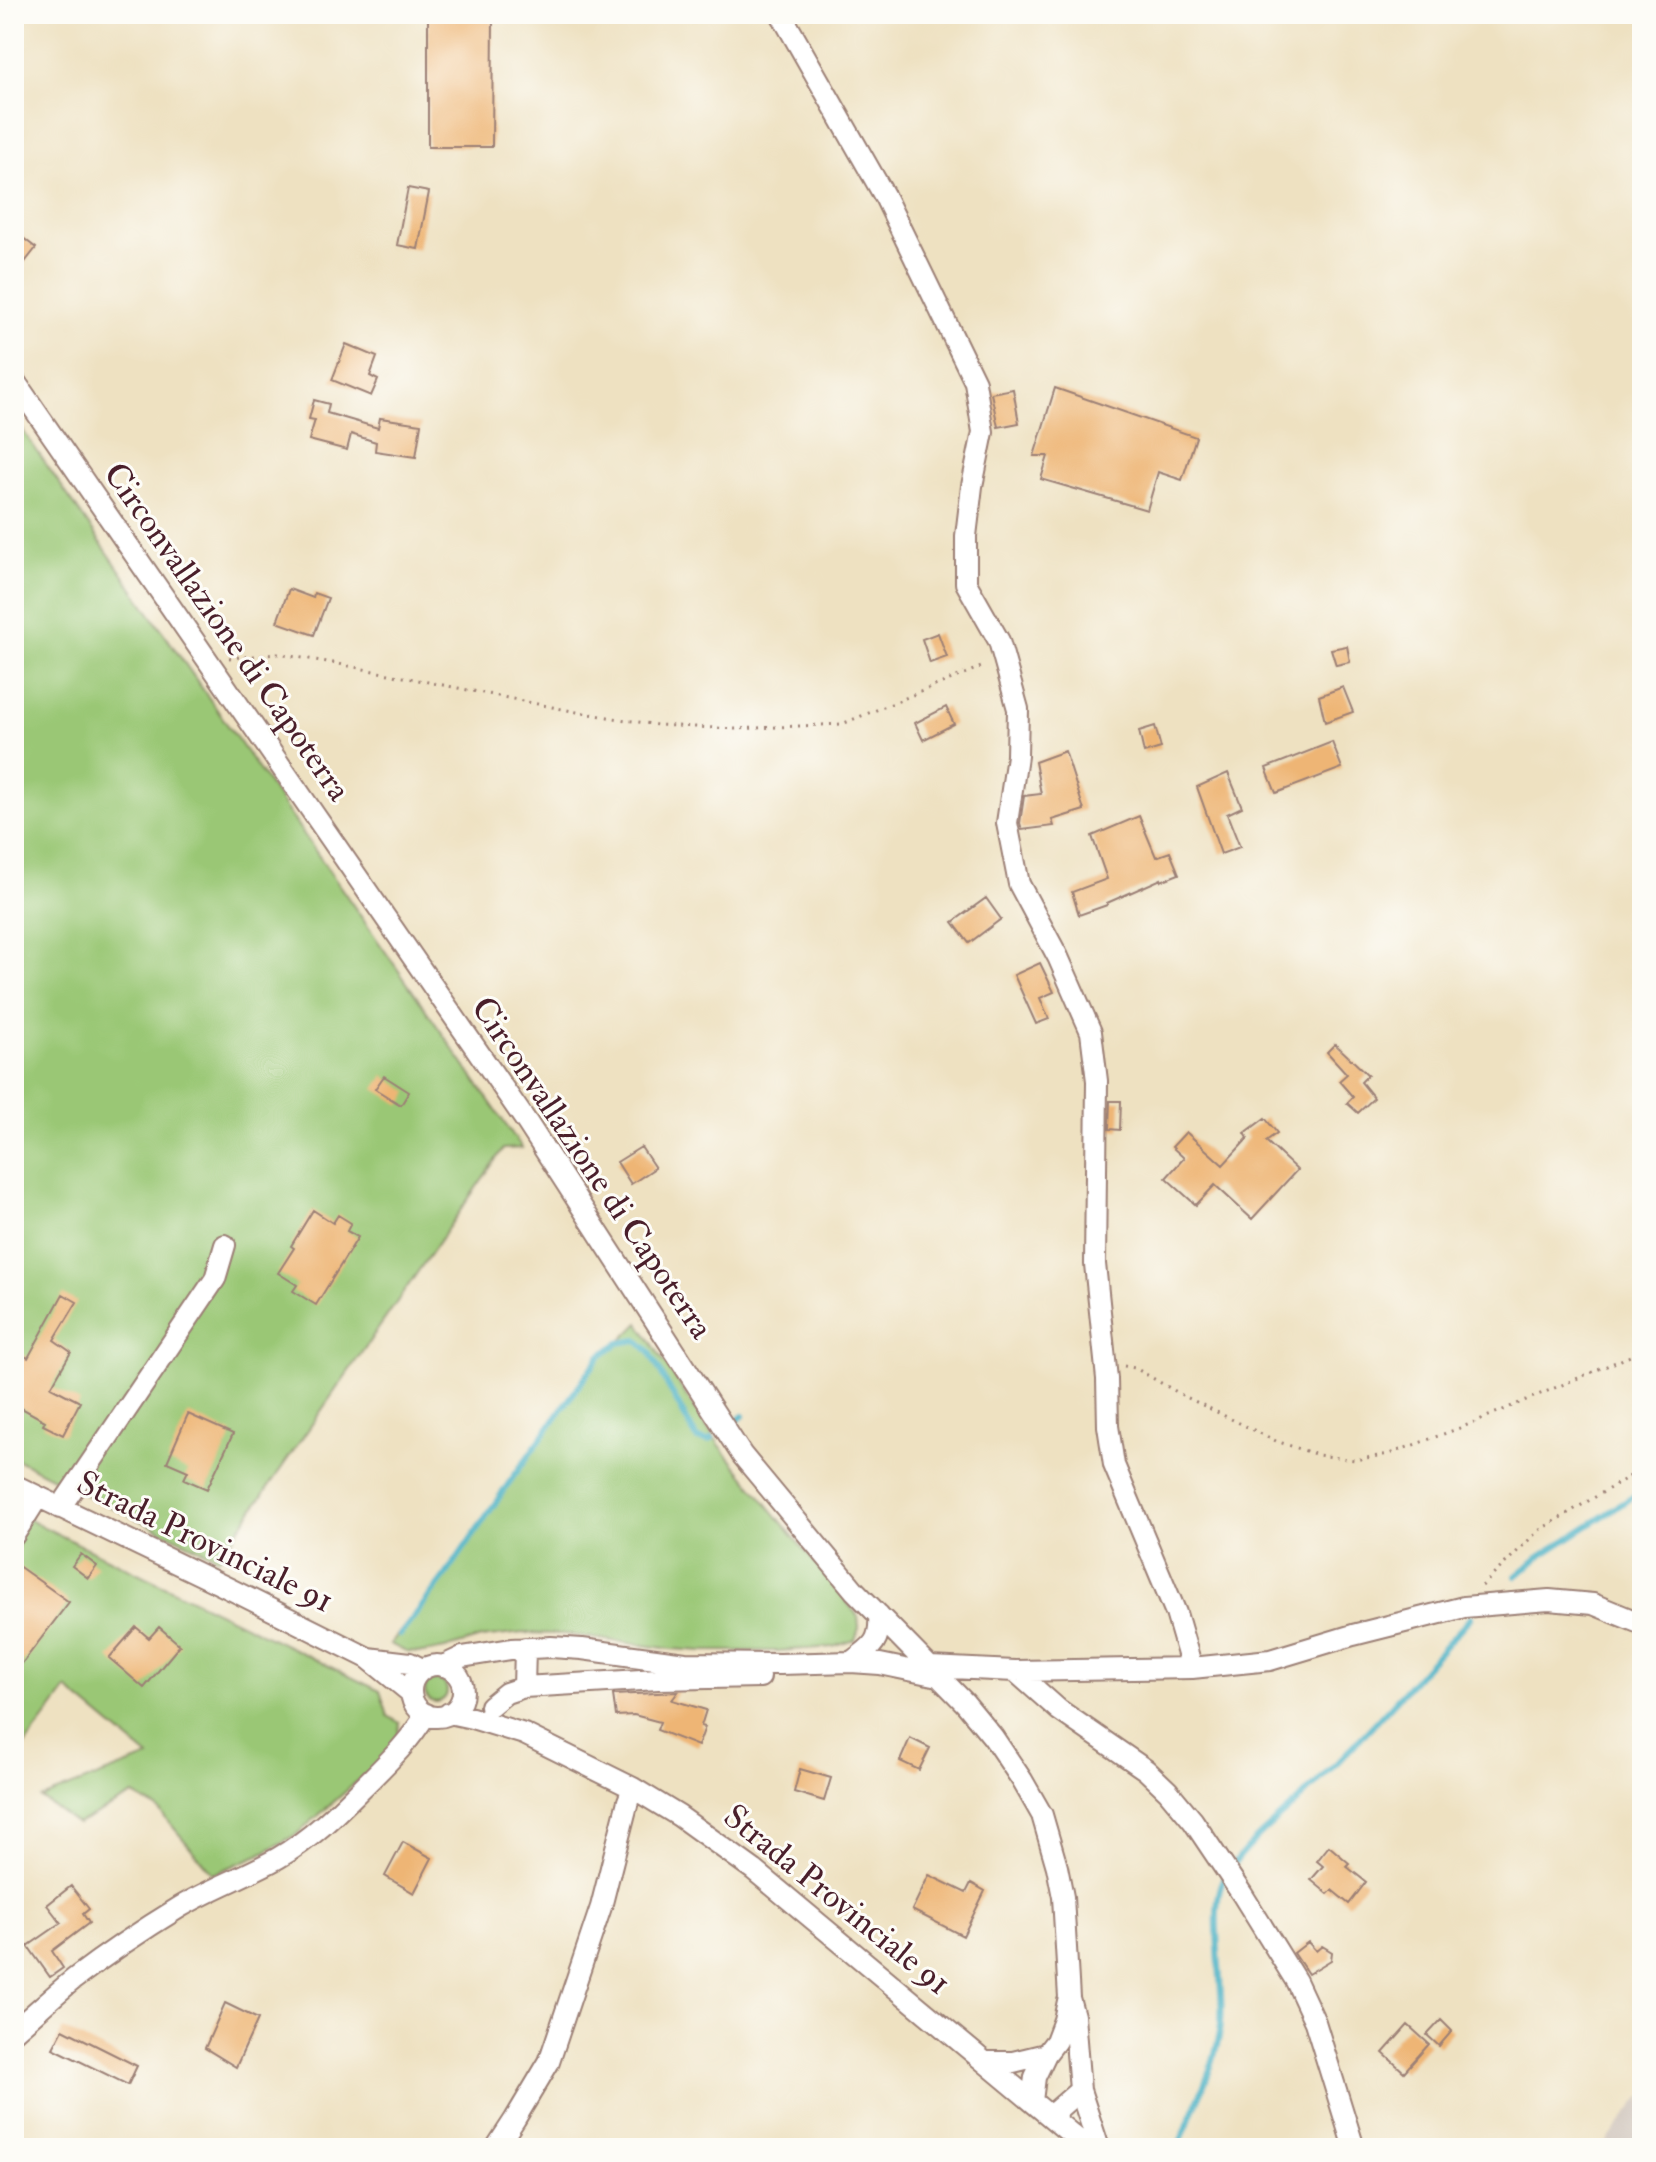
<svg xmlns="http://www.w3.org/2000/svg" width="1656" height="2162" viewBox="0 0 1656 2162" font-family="'IM FELL Double Pica',serif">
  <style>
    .industrial { fill: #cdc2b9 }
    .green { fill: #9ac775; stroke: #727350; stroke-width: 2 }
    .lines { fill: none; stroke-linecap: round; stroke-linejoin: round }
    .stream { stroke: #44afc2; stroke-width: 6 }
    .building { fill: #eeb575 }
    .minor-casing { stroke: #9c8076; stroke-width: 24 }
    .path { stroke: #9c8076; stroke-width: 3; stroke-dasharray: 2 6; stroke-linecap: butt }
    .minor { stroke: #fff; stroke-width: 20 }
    .labels { text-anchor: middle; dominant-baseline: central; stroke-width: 6; stroke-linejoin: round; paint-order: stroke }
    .street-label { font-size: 34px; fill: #4a1f2b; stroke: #fdfcf7 }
  </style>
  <rect width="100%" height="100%" fill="#fdfcf7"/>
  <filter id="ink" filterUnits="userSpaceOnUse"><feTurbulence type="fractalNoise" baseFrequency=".0125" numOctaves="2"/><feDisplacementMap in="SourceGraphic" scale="16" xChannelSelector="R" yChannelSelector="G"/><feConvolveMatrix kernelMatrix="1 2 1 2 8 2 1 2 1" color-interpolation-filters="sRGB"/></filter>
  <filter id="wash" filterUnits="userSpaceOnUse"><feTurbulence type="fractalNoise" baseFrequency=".006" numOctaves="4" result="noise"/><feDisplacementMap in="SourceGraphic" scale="32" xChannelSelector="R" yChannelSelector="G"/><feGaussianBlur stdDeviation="1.8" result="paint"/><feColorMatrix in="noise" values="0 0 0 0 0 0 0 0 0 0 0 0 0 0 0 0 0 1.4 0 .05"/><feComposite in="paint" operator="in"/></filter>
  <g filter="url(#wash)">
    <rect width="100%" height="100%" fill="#eee1c1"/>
    <path class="industrial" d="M1642,2095v53h-40z"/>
    <path class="green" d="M14,418l508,730 -19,1 -284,409 -135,-64 -70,-36z
      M639,1323l66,102 22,30 131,161 1,12 -4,12 -22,7 -56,4h-73l-33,-2 -107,-15 -41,-1 -42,5 -36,11 -22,4 -17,-1 -16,-8 56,-69 65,-95 90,-125 18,-12z
      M21,1516l359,175 8,25 12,7 -2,14 -14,21 -87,76 -38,21 -46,19 -56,-66 -24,-13 -56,29 -36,-26 108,-41 -82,-68 -53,71v-234z
      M425 1691a11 11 0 1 1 22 0a11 11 0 1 1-22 0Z"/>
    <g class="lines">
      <path class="stream" d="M736,1421l7,-5
        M1516,1576l22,-18 104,-67
        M400,1635l46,-60 65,-95 90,-125 18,-12 18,-3 12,11 48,88 12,2 3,-2
        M1231,1868c19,-28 46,-47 70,-70 60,-57 115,-120 170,-181
        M1178,2148c15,-39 35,-75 42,-117 7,-40 -14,-123 5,-154"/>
    </g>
    <g id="blocks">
      <path class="building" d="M428,14h65l-1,133h-64z
        M408,188l21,4 -11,57 -21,-4z
        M14,231l22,17 -22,28z
        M346,344l31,13 -7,19 8,4 -7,16 -39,-16z
        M1055,388l141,49 -14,43 -24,-8 -11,38 -106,-31 7,-23h-14z
        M1013,389l6,34 -21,4 -7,-34z
        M314,400l15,4 -2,9 51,15 2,-10 41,6 -5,33 -41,-6 1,-9 -25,-8 -4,16 -38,-10 6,-20 -6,-1z
        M289,589l24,9 1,-5 14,5 -14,37 -37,-13z
        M938,633l9,24 -17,6 -8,-24z
        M1347,646l3,16 -14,3 -5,-16z
        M1343,687l10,25 -28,10 -6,-26z
        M946,707l8,17 -31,16 -8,-17z
        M1155,726l6,22 -17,5 -5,-22z
        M1332,742l10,26 -66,25 -10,-25z
        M1065,751l19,59 -32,10 2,6 -32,4 -2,-7 4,-27 17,-2 -6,-32z
        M1228,773l14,34 -15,7 13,33 -19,7 -24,-67z
        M1139,816l17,41 14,-5 9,22 -18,7v-2l-54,24v2l-28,10 -7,-23 35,-13 -15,-43z
        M986,898l15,21 -32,24 -16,-21z
        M1040,963l14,29 -14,6 9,21 -13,5 -22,-49z
        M1335,1044l33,31 -7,7 13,16 -16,15 -11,-10 6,-6 -14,-16 8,-7 -20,-22z
        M384,1076l25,16 -8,13 -26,-16z
        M1110,1101h11l-1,29 -11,-1z
        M1265,1118l12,15 -11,8 31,29 -45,49 -37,-34 -19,20 -30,-27 18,-20 -12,-11 14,-15 37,33 25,-27 -3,-5z
        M641,1147l14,21 -24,16 -14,-22z
        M313,1210l20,13 5,-8 13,8 -4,8 11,6 -42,68 -23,-14 4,-6 -19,-12 16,-25 -3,-2z
        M63,1294l14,8 -23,38 17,12 -20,35 29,15 -17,33 -20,-10 2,-4 -31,-17v-54l14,8z
        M188,1414l45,20 -26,55 -23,-10 4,-8 -21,-9z
        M81,1554l16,12 -9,12 -16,-12z
        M14,1563l55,39 -55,72z
        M136,1627l13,11 10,-11 21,18 -36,43 -35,-30z
        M678,1692l-6,8 34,10 -5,16 4,1 -7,19 -41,-16 3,-8 -26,-7 -18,1 -3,-21z
        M910,1738l20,10 -11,22 -19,-9z
        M800,1769l31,9 -7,23 -30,-9z
        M403,1842l29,16 -18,35 -29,-17z
        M1329,1846l20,17 -3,3 20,16 -17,22 -17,-14 -4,4 -17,-14 12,-14 -6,-5z
        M929,1875l37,18 5,-10 14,8 -22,45 -51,-26z
        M71,1886l18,23 -6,5 6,9 -37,28 11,17 -13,9 -22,-31 33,-23 -14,-18z
        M1308,1942l8,9 6,-5 10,6 -1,8 -23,14 -14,-21z
        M225,2003l33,16 -22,48 -31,-19z
        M1441,2020l11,11 -13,15 -12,-11z
        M1408,2025l21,19 -25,28 -21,-19z
        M63,2029l74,37 -9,19 -75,-37z"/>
    </g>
  </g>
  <g filter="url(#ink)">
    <use href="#blocks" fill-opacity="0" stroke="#9c8076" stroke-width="2"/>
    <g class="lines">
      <g class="minor-casing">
        <path id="minor" d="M781,14l104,183 90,185 8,50 -11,54 -6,50v47l33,58 19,68 -1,47 -10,67 12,61 39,73 33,75 6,49 -2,183 12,115 1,47 6,39 62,148 16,55
          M14,380l514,744 214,331 113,136 110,112 28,34 29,43 20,35 15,52 6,30 6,101 5,18 6,74 19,58
          M14,1485l216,104 138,69 43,35
          M60,1508l155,-229 10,-34
          M14,1535l24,-38
          M368,1658l42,5 12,6
          M851,1662c21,-15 30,-20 28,-47
          M411 1691a26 26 0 1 1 52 0a26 26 0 1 1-52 0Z
          M443,1666l19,-9 49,-8 40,-2 31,2 103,14 95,1 71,-2 29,2 58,12
          M930,1667l85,4 177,-3 78,-8 83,-25 111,-28 85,-7 44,4 49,20
          M1015,1671l44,39 87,60 22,21 25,30 49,73 54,87 19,41 39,126
          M524,1687l1,-39
          M490,1706l16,-13 18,-6 134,-8 102,-2
          M449,1713l23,5 52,16 109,54 46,28 75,54 334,278
          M14,2031c20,-17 39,-35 60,-52 34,-26 70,-50 106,-72 32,-19 66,-31 98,-49 33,-19 58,-44 84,-70 24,-24 47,-45 64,-74
          M987,2062h26l33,-8
          M1032,2101l3,-24 11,-23 10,-13 8,-21 4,-19
          M1050,2116l30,-26
          M496,2148l19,-29 34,-57 52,-155 27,-106 5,-13"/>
      </g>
      <path class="path" d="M229,658l49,-4 56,9 243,49 80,13 79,4 106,-5 144,-59
        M1124,1366l11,2 47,27 94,46 42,14 37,5 34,-6 76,-28 177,-75
        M1482,1586l56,-55 104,-62"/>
      <use href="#minor" class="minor"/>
    </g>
  </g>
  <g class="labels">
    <g class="street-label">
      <text transform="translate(227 632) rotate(55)">Circonvallazione di Capoterra</text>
      <text transform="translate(592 1168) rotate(56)">Circonvallazione di Capoterra</text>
      <text transform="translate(205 1542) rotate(26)">Strada Provinciale 91</text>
      <text transform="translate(837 1900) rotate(39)">Strada Provinciale 91</text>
    </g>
  </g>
  <rect width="1656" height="2162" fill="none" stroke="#fdfcf7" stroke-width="48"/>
</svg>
